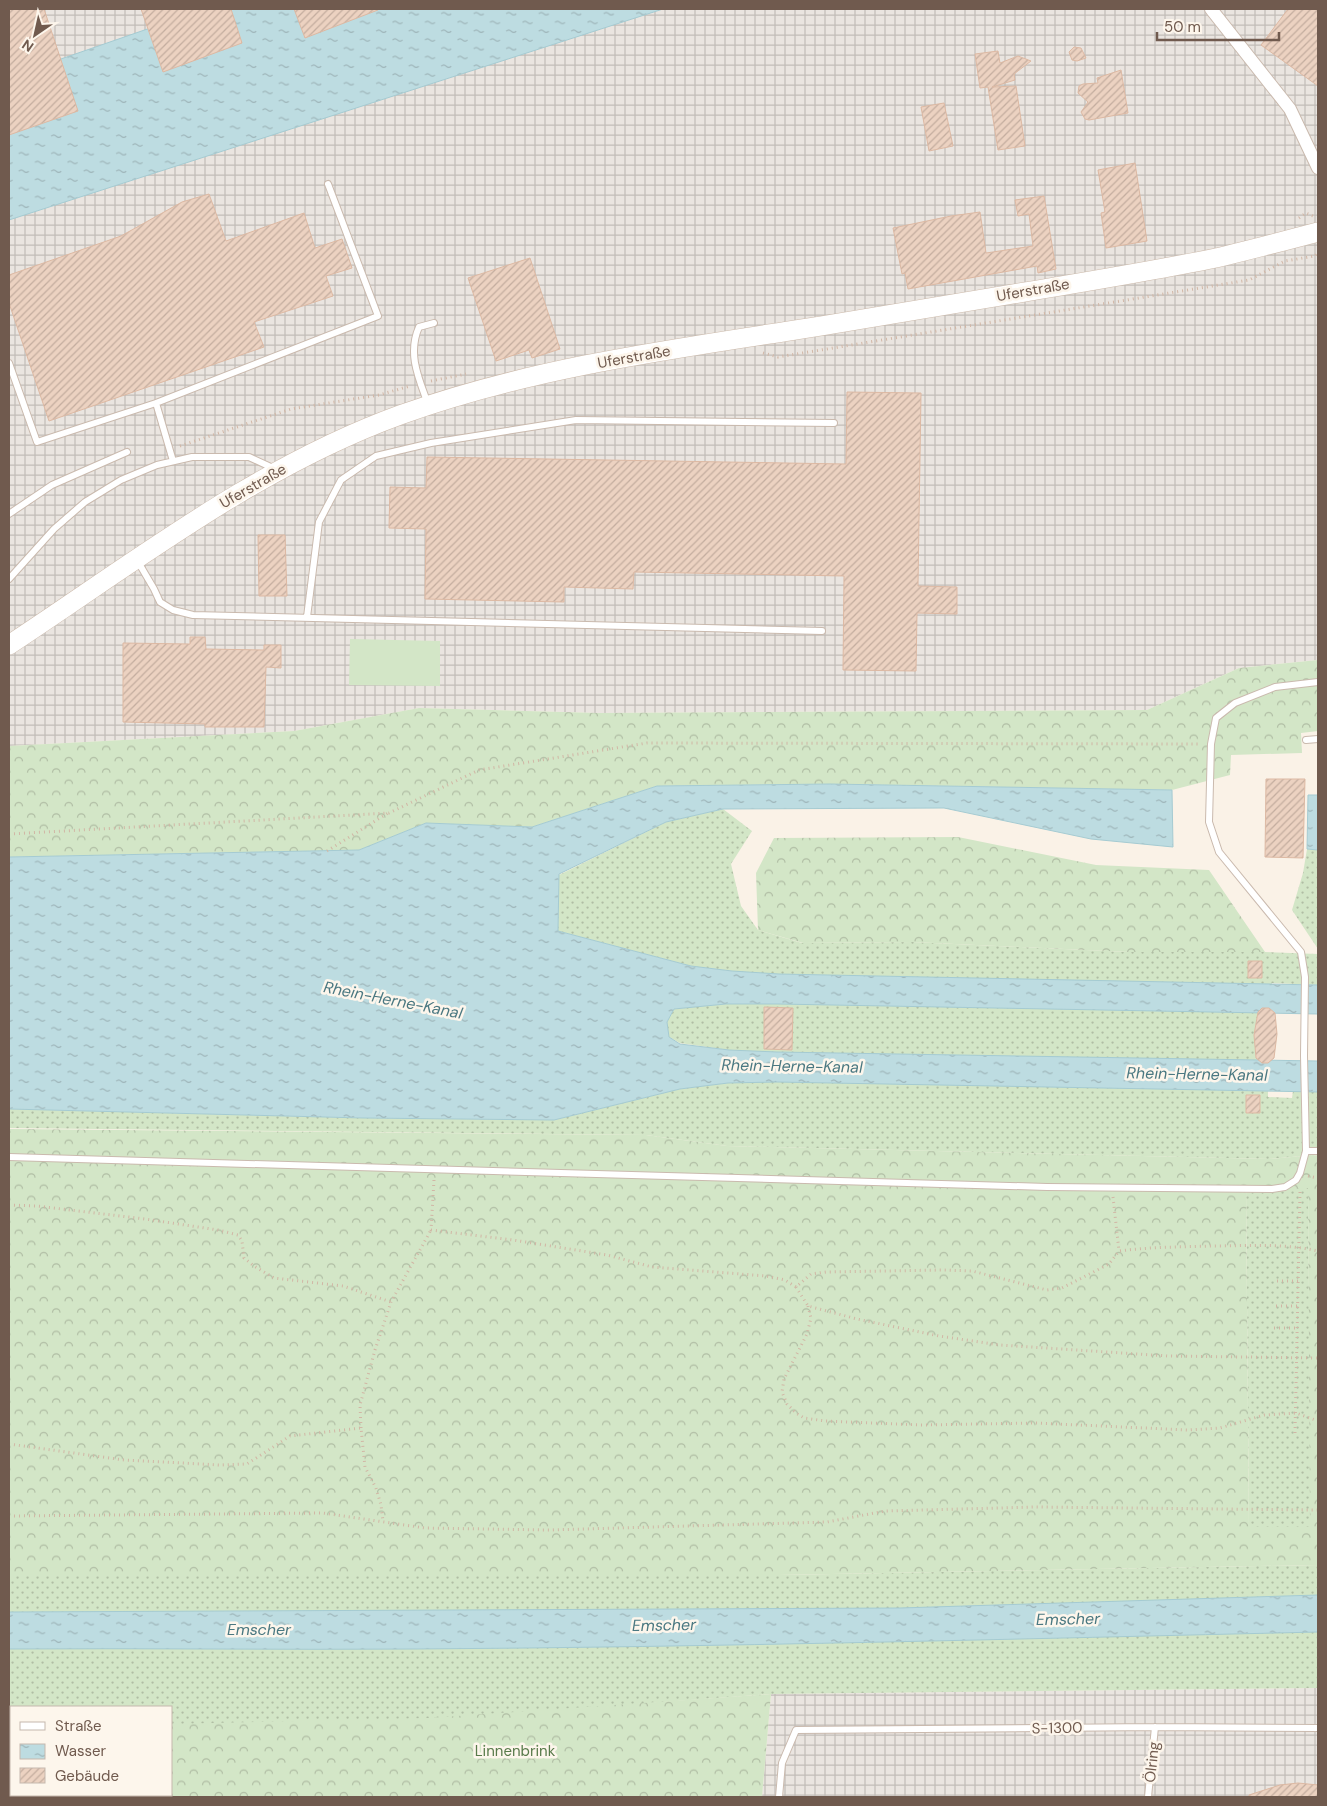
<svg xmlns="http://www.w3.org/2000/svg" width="1327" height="1806" viewBox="0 0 1327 1806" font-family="'DM Sans',sans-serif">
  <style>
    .industrial { fill: url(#industrial-grid) }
    .grass { fill: url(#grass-dots); fill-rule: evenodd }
    .forest { fill: url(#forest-crowns); fill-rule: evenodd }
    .pitch { fill: #d3e6c7 }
    .water { fill: url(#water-ripples); stroke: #a5cbd2 }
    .building { fill: url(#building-hatch); stroke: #ddb9a3 }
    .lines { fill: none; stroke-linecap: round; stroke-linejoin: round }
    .lane-casing { stroke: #cabaae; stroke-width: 8 }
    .street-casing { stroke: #cabaae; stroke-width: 14 }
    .secondary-casing { stroke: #cdbbac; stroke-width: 20 }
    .path { stroke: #d1b6a5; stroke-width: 3; stroke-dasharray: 1 4; stroke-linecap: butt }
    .lane { stroke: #fff; stroke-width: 6 }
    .street { stroke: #fff; stroke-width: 12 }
    .secondary { stroke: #fff; stroke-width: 19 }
    .labels { text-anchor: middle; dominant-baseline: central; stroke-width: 5; stroke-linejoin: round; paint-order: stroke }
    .street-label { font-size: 15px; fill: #705a4e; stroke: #fdf6ec }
    .park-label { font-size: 15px; fill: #587a4a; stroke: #fdf6ec }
    .water-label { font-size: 16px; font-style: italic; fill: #4a7881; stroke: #fdf6ec }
  </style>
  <defs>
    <pattern id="industrial-grid" width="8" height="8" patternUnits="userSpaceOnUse" patternTransform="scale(1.25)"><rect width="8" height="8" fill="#eae5e0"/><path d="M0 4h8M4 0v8" fill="none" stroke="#c2bdb8"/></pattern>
    <pattern id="grass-dots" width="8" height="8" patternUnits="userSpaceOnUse" patternTransform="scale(1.25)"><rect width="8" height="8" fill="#d3e6c7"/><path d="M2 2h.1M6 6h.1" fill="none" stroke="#b0bda4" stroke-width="1.8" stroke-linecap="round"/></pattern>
    <pattern id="forest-crowns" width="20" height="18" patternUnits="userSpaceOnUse" patternTransform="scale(1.25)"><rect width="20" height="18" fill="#d3e6c7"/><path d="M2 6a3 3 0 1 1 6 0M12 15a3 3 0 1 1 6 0" fill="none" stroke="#b0bda4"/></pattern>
    <pattern id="water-ripples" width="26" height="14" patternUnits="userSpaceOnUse" patternTransform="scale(1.25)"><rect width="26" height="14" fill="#bddce1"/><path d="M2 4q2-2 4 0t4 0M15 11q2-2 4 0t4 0" fill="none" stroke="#9eb5b9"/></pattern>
    <pattern id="building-hatch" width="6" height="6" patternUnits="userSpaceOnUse" patternTransform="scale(1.25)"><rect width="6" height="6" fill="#ecd2c1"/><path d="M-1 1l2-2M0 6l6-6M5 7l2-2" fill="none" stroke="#c4ad9f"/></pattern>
  </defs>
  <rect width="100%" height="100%" fill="#faf2e7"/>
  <path class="industrial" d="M9,9h1309v651l-79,8 -92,42 -548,3 -180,-5 -125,23 -285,15z
    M1318,1688v109h-556l9,-103z"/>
  <path class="grass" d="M723,809l29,22 -21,33 10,42 17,24 44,13 110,-1 217,10h136l53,2v31l-46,-2 -3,25 -11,4 -4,23 2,23 12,5v34l24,1 1,-7 25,1v64l-5,-1 -44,4 -542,-13 -81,-11 -637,-7v-19l354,9 191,2 126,-31 48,-6 49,-30 -49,-3 -48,-7 -11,-6 -2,-15 7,-13 52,-5h52l-46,-33 -41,-5 -133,-35 1,-56 107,-53z
    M1307,849l11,1v99l-26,-39 11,-37z
    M1308,1187l3,340h-62l-3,-339z
    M1318,1565v123l-547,6 -134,10 118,93h-746v-222h770zM11,1707h160v88h-160z"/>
  <path class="forest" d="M1318,660v71l-17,2 1,20 -71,2 -1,20 -58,15 -342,-6 -173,2 -125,41 -106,-4 -67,27 -350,7v-111l285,-15 125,-23 180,5 548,-3 92,-42z
    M958,837l138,28 113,5 56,82h-136l-217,-10 -109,1 -45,-13 -2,-57 18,-35z
    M9,1129l637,6 81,11 542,13 44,-4 5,1v409l-539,10h-770zM1246,1188h62l2,339h-61z
    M771,1694l-9,103h-753v-70h2v68h160v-71l258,-6z"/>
  <path class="pitch" d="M350,639l90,2v45l-91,-1z"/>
  <path class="water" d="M205,9h458l-654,211v-143z
    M830,784l342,6 1,57 -82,-8 -147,-31 -221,1 -57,13 -107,52 -1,57 133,35 41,5 47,3 539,11v29l-540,-10h-52l-52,5 -7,13 2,15 11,7 49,6 48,2 541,9v31l-541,-10 -49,1 -48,6 -126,31 -191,-2 -354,-9v-252l350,-7 67,-27 106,4 125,-41z
    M1308,795h10v55l-11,-1z
    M1318,1595v37c-300,7 -601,15 -901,17 -136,1 -272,-1 -408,0v-37l891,-4z"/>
  <path class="building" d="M9,9h35l34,102 -69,24z
    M141,9h90l11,34 -79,29z
    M294,9h84v1l-73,28z
    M1288,9h30v77l-57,-41z
    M1074,47l7,1 5,10 -9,3 -5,-1 -3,-8z
    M998,51l2,12 18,-7 13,5 -17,13 1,6 -23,7 24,-1 9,60 -27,4 -10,-63 -8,1 -5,-34z
    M1121,70l7,43 -39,7 -4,-1 -4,-7 7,-10 -10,-9 1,-7 4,-2 15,-1 -1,-5z
    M944,103l9,43 -24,5 -8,-44z
    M1135,163l12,78 -41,7 -5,-35 4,-1 -7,-42z
    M209,194l17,47 78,-28 11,35 27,-9 10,29 -26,8 7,20 -79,26 10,25 -215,74 -40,-118v-28l112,-39 61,-34z
    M1044,196l12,73 -18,4 -1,-7 -129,23 -3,-16 -3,1 -9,-46 58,-12 29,-4 6,41 47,-7 -4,-32 -11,2 -3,-16z
    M530,258l30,91 -28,9 -3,-8 -33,11 -28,-83z
    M847,392l74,1 -3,193 39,1v27l-40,-1 -1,58 -73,-1 1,-94 -210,-4 -1,17 -69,-2v15l-139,-3 1,-70 -37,-1 1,-41 36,1 1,-31 419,7z
    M258,535h27l2,61h-28z
    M190,637h15l1,12 58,1v-5h17v23l-15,-1 -2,60h-59v-3l-82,-2v-79l67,1z
    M1266,779h39l-2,79 -38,-1z
    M1248,961h14v17h-14z
    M764,1007l29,1 -1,42 -28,-1z
    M1262,1008h7l6,5 2,21 -3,24 -6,5h-6l-6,-5 -2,-23 4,-23z
    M1246,1095h14v18h-14z
    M1298,1783l20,2v12h-69v-2l31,-10z"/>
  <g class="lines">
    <g class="lane-casing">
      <path id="lane" d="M9,363l28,79 119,-39 17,58
        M156,403l222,-87 -50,-132
        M428,404c-9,-25 -21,-50 -9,-77l15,-4
        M9,514l43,-29 75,-33
        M137,560l17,29 6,13 13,8 20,5 629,16
        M9,579l45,-50 31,-27 36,-22 36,-15 35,-8h57l26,12
        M307,617l12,-95 22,-42 35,-24 55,-13 145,-23 258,3
        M1306,740l12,-1
        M1306,1151h12
        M9,1157l1038,30 225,2 13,-2 11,-7 4,-7 6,-22 -2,-95 1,-79 -4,-25 -82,-100 -10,-30 2,-78 5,-26 19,-15 40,-16 43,-5
        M779,1797l3,-34 14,-33 359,-3 163,1
        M1148,1797l7,-70"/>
    </g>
    <g class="street-casing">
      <path id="street" d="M1211,9l79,100 28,59"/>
    </g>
    <g class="secondary-casing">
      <path id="secondary" d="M9,645c126,-83 248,-178 391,-230 125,-45 258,-64 389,-84 83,-13 166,-27 248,-41 60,-10 120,-20 179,-32 34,-8 68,-17 102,-26"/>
    </g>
    <path class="path" d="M1299,218l7,-5 7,3
      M763,353l15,4 471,-77 36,-19 30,-5 3,-4
      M431,381l35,-7
      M180,446l111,-37 88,-14 31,-9
      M9,834l380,-21 90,-43 168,-27 554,1
      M327,851l61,-38
      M1308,1176l10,2
      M434,1180l-3,50 82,10 94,15 45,12 114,9 19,4 11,7 15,-13 15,-2 116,-2 30,1 75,19 15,-2 47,-24 10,-13c30,-4 61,-4 92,-5 36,0 72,-3 107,5
      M1113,1197l6,54
      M9,1205l28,1 108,13 73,11 20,5 4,6 2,17 10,8 20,12 69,8 48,16
      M1277,1281h21
      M796,1287l12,19 49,13 82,17 61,9 168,11 150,2
      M808,1306l3,12 -4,16 -23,45 -2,13 5,12 9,9 8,5 21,3 96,4 114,-2 153,7 32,-2 44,-13 32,-2 22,8
      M1276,1306h21
      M1274,1328h24
      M361,1428l-1,-23 15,-55 16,-48 40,-72
      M1295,1433l5,-242
      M9,1444l115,16 96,5 27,-1 43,-28 71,-8 4,39 11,21 5,17 2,16
      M9,1516l314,-3 102,15 124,2 278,-8 58,-11 151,-4 282,3"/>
    <use href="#lane" class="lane"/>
    <use href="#street" class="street"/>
    <use href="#secondary" class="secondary"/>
  </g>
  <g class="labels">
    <g class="street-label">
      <text transform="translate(1033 290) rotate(-10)">Uferstraße</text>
      <text transform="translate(634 357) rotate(-10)">Uferstraße</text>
      <text transform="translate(253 486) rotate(-30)">Uferstraße</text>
      <text transform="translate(1057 1728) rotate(-1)">S-1300</text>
      <text transform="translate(1152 1762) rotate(-84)">Ölring</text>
    </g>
    <g class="park-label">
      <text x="515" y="1751">Linnenbrink</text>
    </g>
    <g class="water-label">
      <text transform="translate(393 1000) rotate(11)">Rhein-Herne-Kanal</text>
      <text transform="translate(792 1066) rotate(1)">Rhein-Herne-Kanal</text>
      <text transform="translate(1197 1074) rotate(1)">Rhein-Herne-Kanal</text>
      <text transform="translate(1068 1619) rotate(-1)">Emscher</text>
      <text transform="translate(664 1625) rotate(-1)">Emscher</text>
      <text x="259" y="1629">Emscher</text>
    </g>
  </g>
  <rect width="1327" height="1806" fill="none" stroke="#705a4e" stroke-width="20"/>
  <rect x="10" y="1706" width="162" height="90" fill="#fdf6ec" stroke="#c5b8ad"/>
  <rect x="20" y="1722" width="25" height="8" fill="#ffffff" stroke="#c5b8ad"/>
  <text x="55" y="1731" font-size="15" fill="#705a4e">Straße</text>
  <rect x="20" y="1744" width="25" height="15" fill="url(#water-ripples)" stroke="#c5b8ad"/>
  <text x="55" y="1756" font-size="15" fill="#705a4e">Wasser</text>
  <rect x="20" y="1768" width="25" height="15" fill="url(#building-hatch)" stroke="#c5b8ad"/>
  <text x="55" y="1781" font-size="15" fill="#705a4e">Gebäude</text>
  <g transform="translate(35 35) rotate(214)" stroke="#fdf6ec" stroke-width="4" paint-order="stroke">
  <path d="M0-4L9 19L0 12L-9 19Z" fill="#705a4e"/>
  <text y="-8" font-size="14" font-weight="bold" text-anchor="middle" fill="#705a4e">N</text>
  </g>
  <path d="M1157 32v8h122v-8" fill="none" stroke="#705a4e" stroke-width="2.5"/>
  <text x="1164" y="32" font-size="15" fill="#705a4e" stroke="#fdf6ec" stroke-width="4" paint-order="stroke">50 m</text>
</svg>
